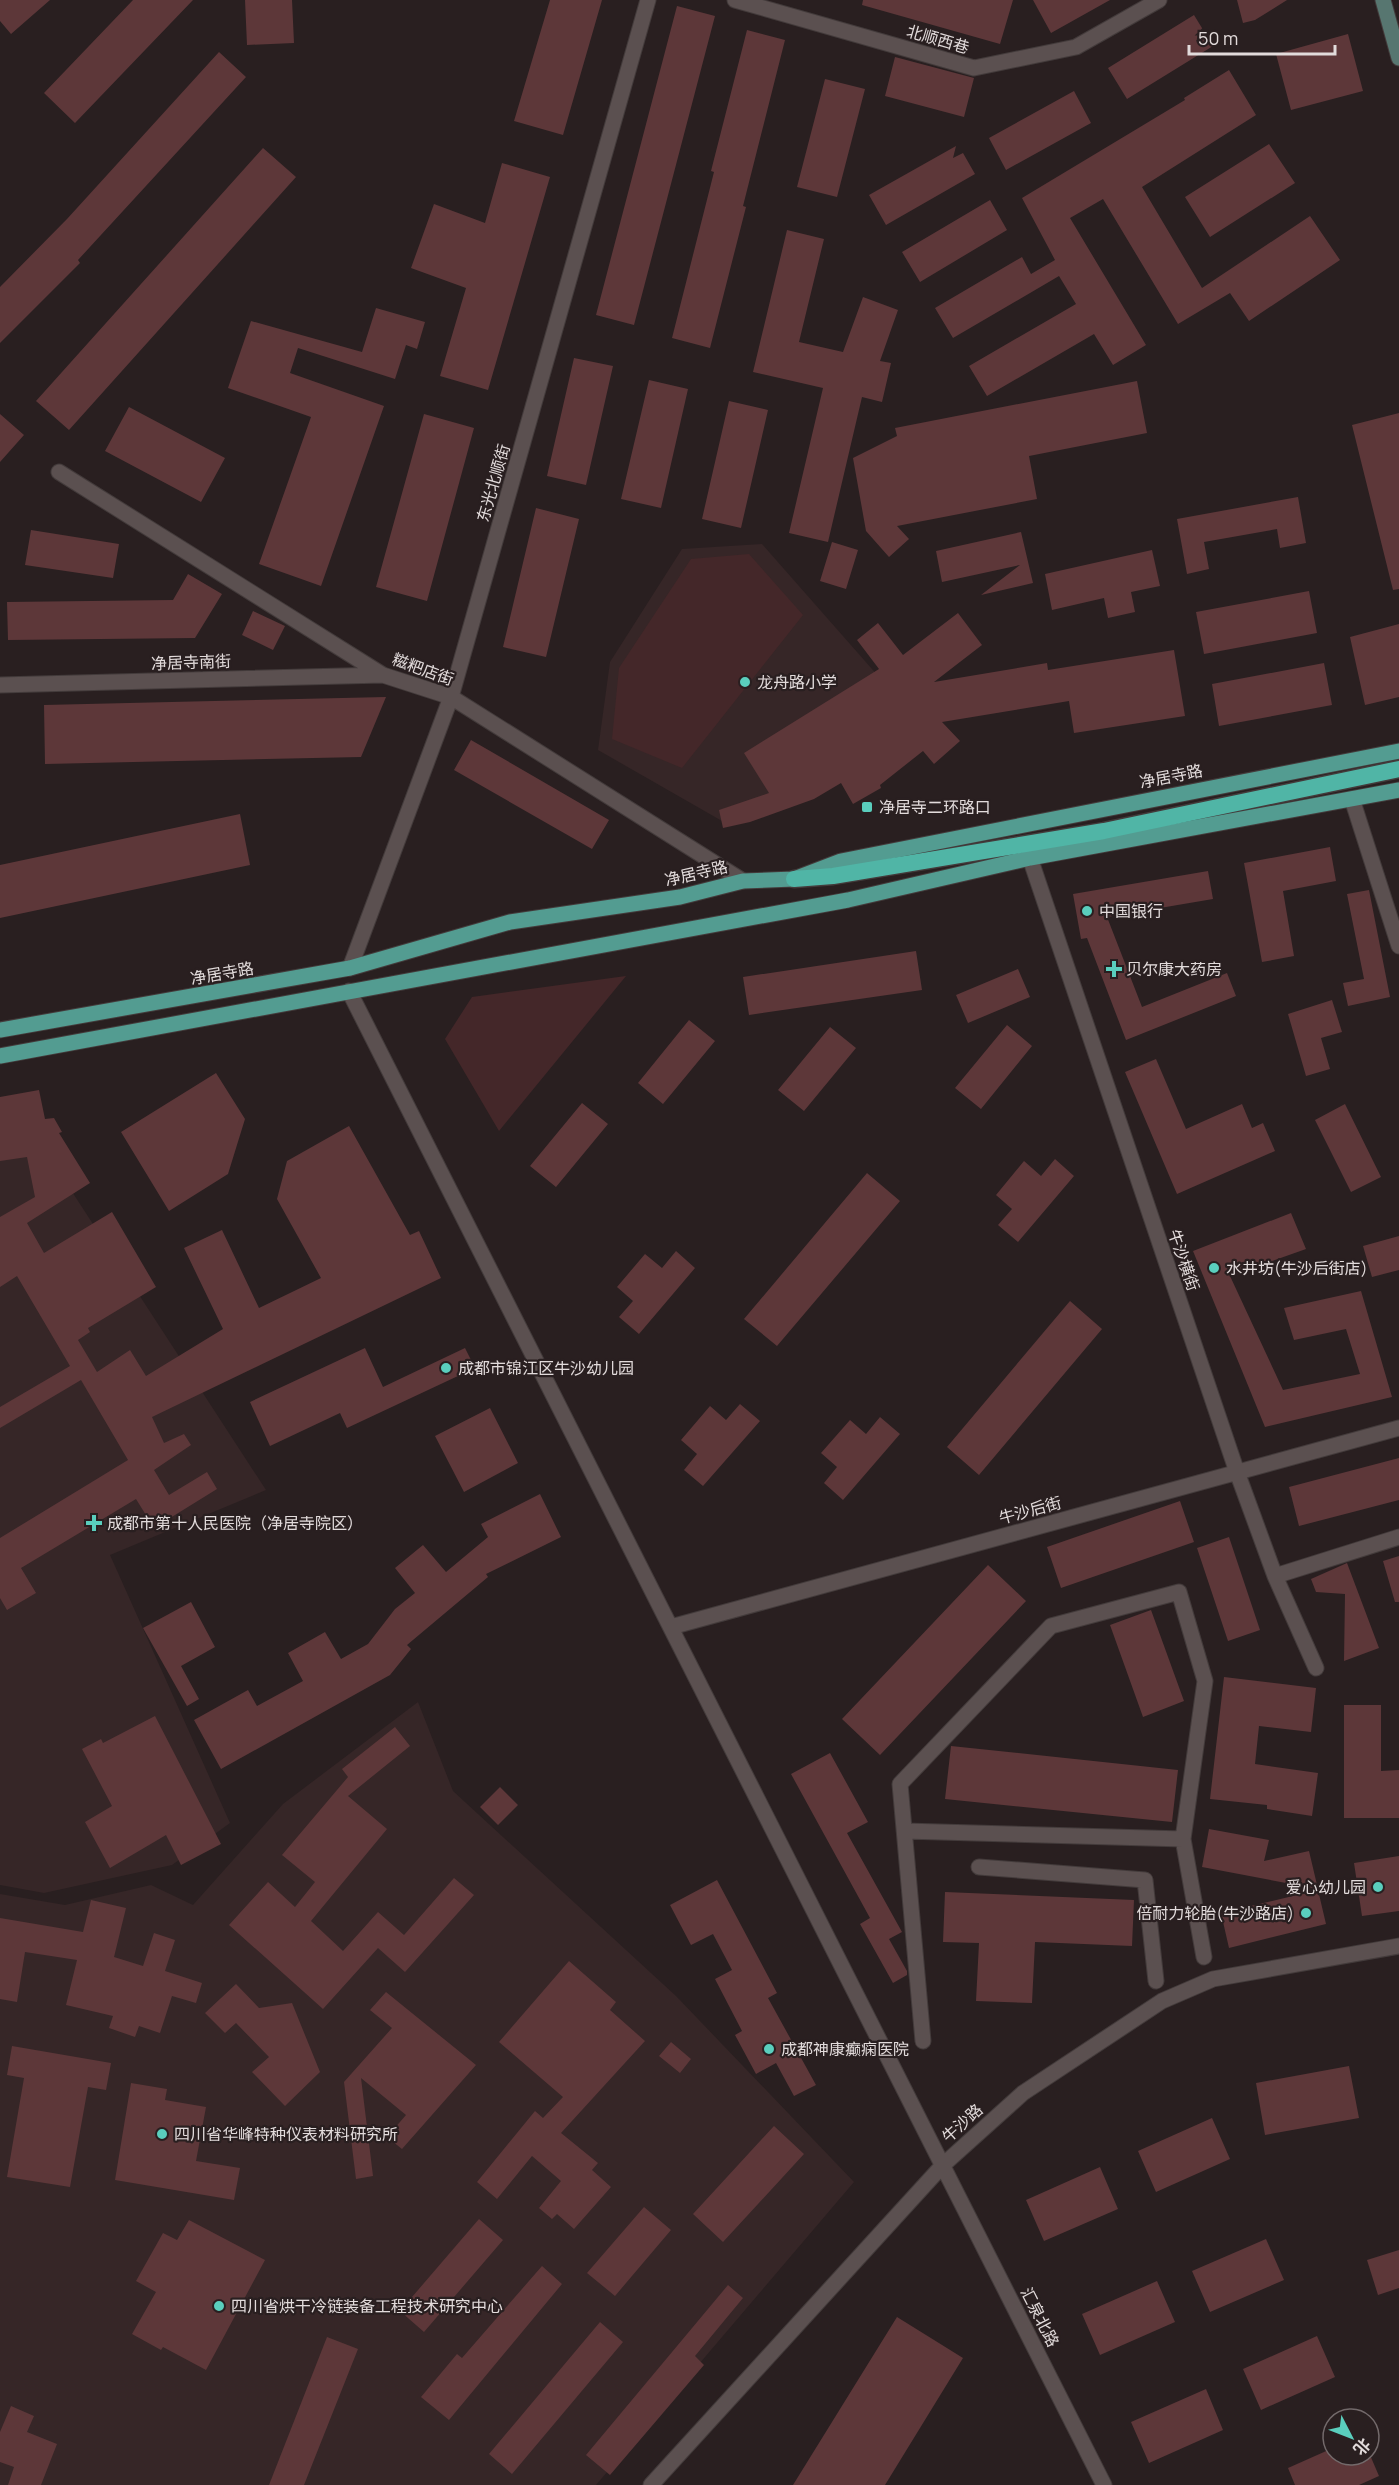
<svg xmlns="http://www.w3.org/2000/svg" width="1399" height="2485" viewBox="0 0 1399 2485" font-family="Manrope,'Noto Sans SC',sans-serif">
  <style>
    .built { fill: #362627 }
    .green { fill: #442729 }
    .building { fill: #5d3739 }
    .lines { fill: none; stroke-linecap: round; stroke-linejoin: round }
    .minor-casing { stroke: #433b3b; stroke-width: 17 }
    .secondary-casing { stroke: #433b3b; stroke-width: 17 }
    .primary-casing { stroke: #433b3b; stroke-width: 17 }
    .trunk-casing { stroke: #433b3b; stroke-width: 19 }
    .minor { stroke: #5b5050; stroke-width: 15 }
    .secondary { stroke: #577670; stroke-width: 15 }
    .primary { stroke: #539c91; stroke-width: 15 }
    .trunk { stroke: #50b5a6; stroke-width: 16 }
    .poi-dot { fill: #5acebd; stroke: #291f20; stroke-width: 2 }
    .labels { text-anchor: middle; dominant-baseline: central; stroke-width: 4.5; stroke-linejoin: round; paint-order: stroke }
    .street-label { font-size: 16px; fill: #e2dbdb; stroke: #291f20 }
    .poi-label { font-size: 16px; fill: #e2dbdb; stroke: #291f20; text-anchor: start }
  </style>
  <rect width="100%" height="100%" fill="#291f20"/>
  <path class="built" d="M762,544l139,158 -102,96 -77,23 -124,-71 12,-88 72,-113z
    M39,1141l227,349 -156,65 120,268 -58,42 -128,28 -44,-8v-738z
    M418,1702l35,89 223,205 178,186 -258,303h-596v-591l65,11 86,-20 42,20 90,-101z"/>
  <path class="green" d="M749,554l54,61 -121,153 -70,-29 7,-71 72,-109z
    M626,976l-127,155 -54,-92 27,-42z"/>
  <path class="building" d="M0,0h50l-39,34 -11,-13z
    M133,0h60l-118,123 -31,-30z
    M245,0h47l2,43 -47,2z
    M550,0h52l-39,135 -49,-14z
    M863,0h150l-13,44 -138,-39z
    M1033,0h77l-59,33z
    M1237,0h50l-32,20 -12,3z
    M677,6l38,10 -81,309 -38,-10z
    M1194,15l19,31 -86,53 -19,-31z
    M747,30l38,10 -42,166 3,1 -36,141 -38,-10 42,-166 -3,-1z
    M1348,34l15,57 -72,19 -15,-56z
    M219,52l27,25 -168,183 2,3 -80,80v-56l67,-68z
    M895,57l79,21 -10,39 -79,-21z
    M1229,70l27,45 -114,72 60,101 108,-72 30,44 -91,61 -19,-28 -52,31 -75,-125 -33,19 76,127 -33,20 -19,-31 -107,62 -18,-30 107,-62 -17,-28 -106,62 -18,-30 87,-51 9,17 24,-14 -33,-62 163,-98 -1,-2z
    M825,79l40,10 -28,108 -40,-10z
    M1074,91l17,32 -85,47 -17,-32z
    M1269,144l26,39 -85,54 -25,-40z
    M956,146l-3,12 10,-5 12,21 -89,51 -17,-30z
    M263,148l33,29 -227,253 -33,-29z
    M502,163l48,14 -62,213 -48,-14 26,-88 -55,-20 23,-64 51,19z
    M990,200l17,30 -87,52 -18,-30z
    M787,230l37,9 -25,103 44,10 20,-55 35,13 -18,51 11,2 -9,39 -20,-5 -34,145 -39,-9 34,-145 -70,-16z
    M376,308l49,14 -8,27 -11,-4 -11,34 -97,-31 -8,25 94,33 -63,180 -62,-22 52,-147 -83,-29 23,-67 111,31z
    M574,358l39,8 -27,119 -39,-9z
    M649,380l39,9 -27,119 -40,-9z
    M1137,381l10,52 -118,23 8,43 -140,27 12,13 -20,18 -23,-26 -13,-73 44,-22 -2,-8z
    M729,401l39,9 -27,118 -39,-9z
    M129,407l96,51 -24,44 -96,-51z
    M1399,413v176l-6,1 -41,-165z
    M0,414l24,21 -24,27z
    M424,414l50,14 -47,173 -51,-14z
    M1298,497l8,46 -26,5 -3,-19 -73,13 5,27 -22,5 -10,-55z
    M536,508l43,11 -33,138 -43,-10z
    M31,530l88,14 -6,34 -88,-13z
    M1021,532l12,51 -52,12 39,-30 -78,17 -6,-31z
    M832,542l26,8 -12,39 -26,-8z
    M1152,550l8,36 -29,6 4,20 -27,6 -4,-20 -52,12 -7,-36z
    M188,574l34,20 -27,44 -187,2 -1,-38 166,-2z
    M1309,591l8,42 -113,21 -8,-42z
    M253,611l32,15 -12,24 -31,-15z
    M958,613l24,32 -48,37 113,-19 1,7 126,-20 11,66 -111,17 -5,-32 -127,21 18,19 -26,23 -11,-13 -43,34 1,3 -28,16 -12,-21 -27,16 -64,23 -27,6 -4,-18 50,-17 -25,-40 135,-84 -22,-29 21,-17 25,32z
    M1399,624v73l-34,8 -15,-68z
    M1324,663l8,42 -113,21 -7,-42z
    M386,697l-25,60 -316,7 -1,-59z
    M471,740l138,80 -17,29 -138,-79z
    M240,814l10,51 -250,53v-53z
    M1330,847l6,34 -53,10 11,65 -32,6 -18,-99z
    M1208,871l5,28 -106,18 35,90 85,-34 9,23 -110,44 -39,-102 -6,1 -8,-45z
    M1369,890l21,107 -42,9 -5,-23 21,-4 -17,-85z
    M916,951l6,39 -173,25 -6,-38z
    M1018,969l12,28 -62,26 -12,-28z
    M1332,1000l10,32 -21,6 9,31 -24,7 -18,-62z
    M689,1020l26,21 -52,63 -25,-21z
    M1007,1025l25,21 -51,63 -26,-21z
    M830,1027l26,21 -52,63 -26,-21z
    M1156,1059l30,70 56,-25 10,24 11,-5 12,28 -98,43 -52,-122z
    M216,1073l29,46 -17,55 -59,37 -48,-79z
    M39,1090l6,29 9,-1 8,14 -3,1 31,50 -63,40 17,30 68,-41 44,75 -68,41 2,4 -12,8 19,32 33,-22 16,26 77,-47 -39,-81 38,-18 37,78 62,-30 -44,-79 10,-38 62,-35 61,109 9,-4 22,47 -289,139 12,26 20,-9 7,11 -37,25 15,25 38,-23 10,17 -63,39 -18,-29 -115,69 15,25 -29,17 -7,-12v-60l128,-78 -47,-80 -81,48v-21l70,-41 -53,-90 -17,11v-70l35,-20 -8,-40 -27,4v-64z
    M582,1103l26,21 -52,63 -26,-21z
    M1345,1104l36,73 -30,15 -36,-72z
    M1055,1159l19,17 -56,66 -20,-17 14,-16 -16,-14 28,-34 17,15z
    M867,1173l33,28 -123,145 -33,-27z
    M1291,1213l15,36 -76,27 53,114 77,-16 -14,-45 -52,11 -10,-32 77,-17 31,106 -127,30 -72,-176z
    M1399,1236v34l-27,7 -9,-31z
    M676,1251l19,17 -56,66 -20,-17 14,-16 -16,-14 28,-33 17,14z
    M1070,1301l32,28 -123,146 -32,-28z
    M365,1348l18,39 82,-39 10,20 -128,60 -7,-15 -70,33 -20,-44z
    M740,1404l20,17 -57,65 -19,-16 13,-16 -16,-14 29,-34 16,14z
    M490,1408l28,55 -54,29 -29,-56z
    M880,1417l20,17 -57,66 -19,-17 13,-16 -16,-14 29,-33 16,14z
    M1399,1458v42l-100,26 -10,-39z
    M540,1494l21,43 -75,37 2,3 -81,68 4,4 -21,26 -169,94 -27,-49 54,-30 9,16 46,-25 -15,-28 37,-21 16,27 27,-15 27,-35 20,-16 -20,-25 28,-23 23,27 42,-35 -7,-13z
    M1180,1501l14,41 -133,46 -14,-41z
    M1229,1537l31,93 -32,11 -31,-93z
    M1399,1556v46h-4l-12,-41z
    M1347,1563l32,85 -35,13 1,-67 -29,-2 -5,-13z
    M988,1565l38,36 -146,154 -38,-36z
    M191,1602l24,45 -34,19 18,33 -12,7 -44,-78z
    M1151,1610l33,91 -41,16 -33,-92z
    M1224,1677l92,11 -5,44 -52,-6 -4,38 63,9 -6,43 -45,-7v-4l-57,-6z
    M1344,1705h37v66l18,-1v48h-55z
    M155,1716l66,128 -40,21 -15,-30 -56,33 -25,-46 27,-16 -30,-57 19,-10 2,4z
    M395,1727l15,19 -62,50 39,33 -76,92 32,30 35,-39 26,23 50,-57 20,17 -69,77 -27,-24 -55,61 -94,-84 39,-43 27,25 20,-25 -33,-27 66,-78 -6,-8z
    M951,1746l227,24 -6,52 -227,-23z
    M830,1753l38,69 -21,11 55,99 -13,7 18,32v4l-14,8 -33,-59 10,-6 -79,-144z
    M500,1787l18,18 -20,20 -18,-18z
    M1209,1829l60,11 -5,21 45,-10 9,38 -116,-22z
    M1399,1856v55l-37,5 -8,-53z
    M717,1880l60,113 -9,5 48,87 -22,11 -18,-33 -20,11 -21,-39 7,-4 -27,-52 17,-9 -19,-36 -22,11 -21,-40z
    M1318,1890l8,34 -97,24 -8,-35z
    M945,1892l189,8 -2,46 -97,-4 -3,61 -56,-2 3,-58 -36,-1z
    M91,1900l35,8 -12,49 29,9 11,-33 21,7 -10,31 37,12 -6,20 -24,-7 -12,37 -21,-7 -4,11 -26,-9 4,-12 -47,-11 11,-45 -52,-8 -8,50 -17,-3v-81l83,14z
    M569,1961l47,41 -6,8 35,31 -84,92 37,30 -6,7 19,17 -37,42 -17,-15 -5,5 -13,-11 22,-27 -29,-25 -35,43 -20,-17 58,-71 8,7 20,-21 -64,-55z
    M236,1984l23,24 33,-5 28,69 -35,34 -33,-34 17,-15 -33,-34 -11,10 -20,-20z
    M386,1992l90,73 -74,84 -15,-12 19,-22 -45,-37 12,98 -17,3 -12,-97 48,-54 -22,-18z
    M671,2042l20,17 -11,14 -21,-17z
    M12,2046l99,17 -5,27 -18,-3 -18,100 -63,-10 17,-99 -17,-3z
    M1349,2066l10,52 -94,17 -9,-52z
    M131,2083l36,6 -2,11 41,7 -10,54 44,7 -6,32 -119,-20z
    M1212,2118l18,41 -74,33 -18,-41z
    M774,2126l30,28 -81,88 -30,-28z
    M1100,2167l18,42 -74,32 -18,-41z
    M644,2207l27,23 -56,66 -28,-23z
    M479,2219l24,21 -79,92 -24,-21z
    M189,2220l76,40 -59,110 -43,-23 -2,3 -29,-16 24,-42 -20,-11 27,-48 14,7z
    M1266,2239l18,41 -74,32 -18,-41z
    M1399,2250v38l-21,7 -11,-35z
    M542,2266l20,18 -113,136 -28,-23 36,-43 5,4z
    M1157,2281l18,41 -75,33 -18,-41z
    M728,2285l15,13 -48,58 9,9 -94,110 -24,-20z
    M897,2317l66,41 -78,127h-92z
    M600,2322l23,20 -111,132 -23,-20z
    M1317,2336l18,41 -74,33 -18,-41z
    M327,2337l31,12 -54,136h-35z
    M1206,2389l17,41 -74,33 -18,-41z
    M11,2406l23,10 -7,16 30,12 -16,41h-33l6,-18 -14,-5v-30z
    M1333,2448v7h37l9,21 -20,9h-64l-7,-17z"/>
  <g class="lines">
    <g class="minor-casing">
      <path id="minor" d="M735,0l239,68 102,-21 83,-47
        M59,472l324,203 68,22 292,184
        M0,685l383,-10
        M1352,799l47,147
        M1030,858l207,614 38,104 41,92
        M350,968l101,-271 197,-697
        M349,991l755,1494
        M1275,1576l124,-39
        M671,1627l728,-199
        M905,1831l278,8
        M979,1867l166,13 11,101
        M923,2041l-23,-257 151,-158 128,-34 26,89 -22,158 21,118
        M651,2485l292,-320 80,-72 139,-92 51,-22 186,-33"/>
    </g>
    <g class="secondary-casing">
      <path id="secondary" d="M1383,0l16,58"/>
    </g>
    <g class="primary-casing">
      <path id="primary" d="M0,1030l350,-62 160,-46 170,-25 63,-16 51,-2 47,-18 558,-110
        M0,1056l848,-156 182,-42 369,-68"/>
    </g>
    <g class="trunk-casing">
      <path id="trunk" d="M794,879l39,-3 271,-45 295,-62"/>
    </g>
    <use href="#minor" class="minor"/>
    <use href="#secondary" class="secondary"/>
    <use href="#primary" class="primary"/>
    <use href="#trunk" class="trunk"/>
  </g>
  <g class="poi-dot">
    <circle cx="745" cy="682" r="6"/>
    <rect x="861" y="801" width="12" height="12" rx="3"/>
    <circle cx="1087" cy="911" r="6"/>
    <path d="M1111 960h6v6h6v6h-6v6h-6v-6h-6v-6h6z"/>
    <circle cx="1214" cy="1268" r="6"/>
    <circle cx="446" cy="1368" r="6"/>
    <path d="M91 1514h6v6h6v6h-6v6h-6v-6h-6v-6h6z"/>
    <circle cx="1378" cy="1887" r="6"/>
    <circle cx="1306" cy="1913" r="6"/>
    <circle cx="769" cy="2049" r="6"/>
    <circle cx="162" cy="2134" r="6"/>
    <circle cx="219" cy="2306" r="6"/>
  </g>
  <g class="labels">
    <g class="street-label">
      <text transform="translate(938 39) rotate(16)">北顺西巷</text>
      <text transform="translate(493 483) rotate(-74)">东光北顺街</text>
      <text transform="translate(191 662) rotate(-2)">净居寺南街</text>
      <text transform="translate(423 669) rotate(20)">糍粑店街</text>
      <text transform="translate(1171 776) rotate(-11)">净居寺路</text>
      <text transform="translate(696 873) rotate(-13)">净居寺路</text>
      <text transform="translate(222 973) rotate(-10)">净居寺路</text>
      <text transform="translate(1184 1260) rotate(71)">牛沙横街</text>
      <text transform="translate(1030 1510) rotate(-15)">牛沙后街</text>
      <text transform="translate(962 2123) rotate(-42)">牛沙路</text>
      <text transform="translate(1040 2317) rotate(63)">汇泉北路</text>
    </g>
    <g class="poi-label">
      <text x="757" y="682">龙舟路小学</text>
      <text x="879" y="807">净居寺二环路口</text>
      <text x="1099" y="911">中国银行</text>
      <text x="1126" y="969">贝尔康大药房</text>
      <text x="1226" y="1268">水井坊(牛沙后街店)</text>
      <text x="458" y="1368">成都市锦江区牛沙幼儿园</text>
      <text x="107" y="1523">成都市第十人民医院（净居寺院区）</text>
      <text x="1366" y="1887" text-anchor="end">爱心幼儿园</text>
      <text x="1294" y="1913" text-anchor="end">倍耐力轮胎(牛沙路店)</text>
      <text x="781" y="2049">成都神康癫痫医院</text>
      <text x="174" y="2134">四川省华峰特种仪表材料研究所</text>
      <text x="231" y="2306">四川省烘干冷链装备工程技术研究中心</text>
    </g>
  </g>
  <g transform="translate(1351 2437) rotate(132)"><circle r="28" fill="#291f20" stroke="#736a6b" stroke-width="1.5"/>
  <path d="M0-4.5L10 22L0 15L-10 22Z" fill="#5acebd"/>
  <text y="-9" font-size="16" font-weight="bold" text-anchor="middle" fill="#e2dbdb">北</text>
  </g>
  <path d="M1189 45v9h146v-9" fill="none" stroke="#e2dbdb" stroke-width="3"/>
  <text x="1198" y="45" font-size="18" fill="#e2dbdb" stroke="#291f20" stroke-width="4.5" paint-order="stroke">50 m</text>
</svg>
